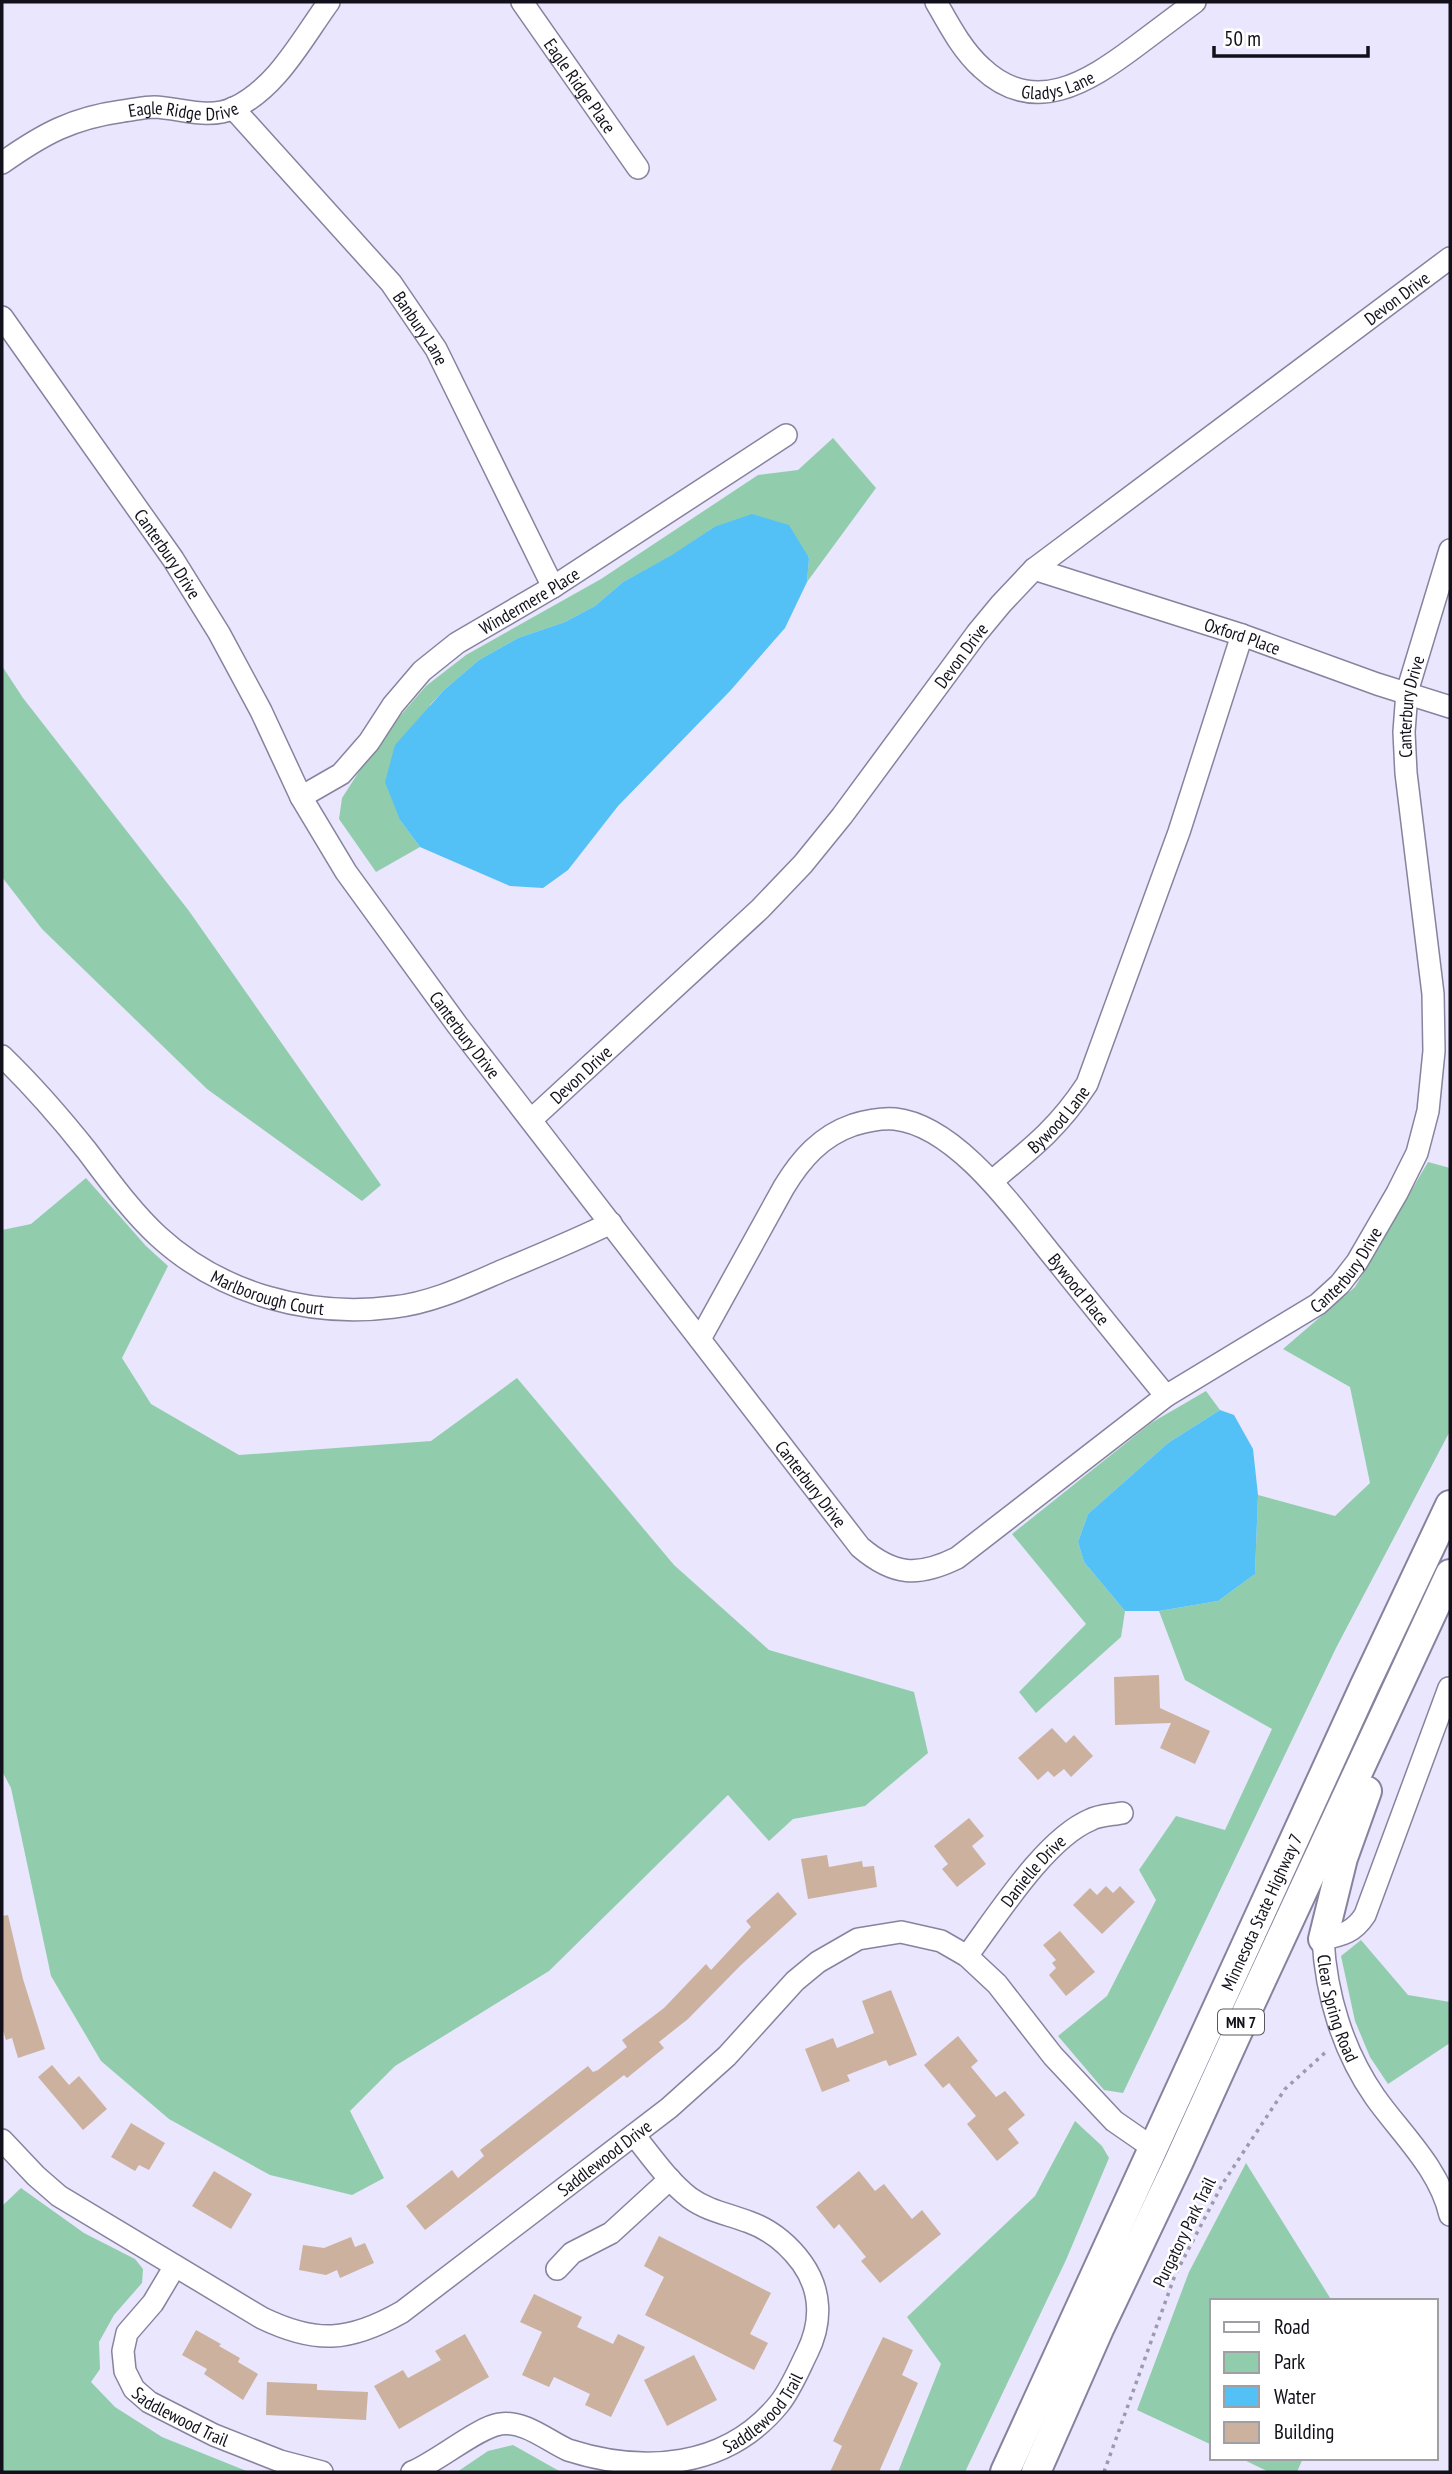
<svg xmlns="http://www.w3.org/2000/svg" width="1452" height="2474" viewBox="0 0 1452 2474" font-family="'PT Sans Narrow',sans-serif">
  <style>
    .green { fill: #91cdac }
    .water { fill: #53c0f6 }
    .building { fill: #ccb29e }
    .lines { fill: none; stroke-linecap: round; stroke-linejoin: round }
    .minor-casing { stroke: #87839e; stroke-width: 24 }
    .major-casing { stroke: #87839e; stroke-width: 32 }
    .path { stroke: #9c9aac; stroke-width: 3.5; stroke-dasharray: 3.5 5; stroke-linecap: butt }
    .minor { stroke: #fff; stroke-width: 21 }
    .major { stroke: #fff; stroke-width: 28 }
    .labels { text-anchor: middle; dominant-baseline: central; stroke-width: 5; stroke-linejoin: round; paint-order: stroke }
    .shield { fill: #fff; stroke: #59585f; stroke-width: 2 }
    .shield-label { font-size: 16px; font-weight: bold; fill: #12111b }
    .street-label { font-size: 18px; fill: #12111b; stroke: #fff }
  </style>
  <rect width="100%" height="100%" fill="#e9e6fe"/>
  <path class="green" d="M833,438l43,50 -69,94 2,-25 -95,-30 -41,28 -50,27 -28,24 -30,16 -47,16 -39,22 -35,30 -14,15 -30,115 20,27 -44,25 -37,-53 3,-21 38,-59 46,-53 40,-31 135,-76 157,-104 40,-5z
    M2,666l21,32 166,213 192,274 -19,16 -155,-112 -165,-160 -40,-52z
    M1428,1162l22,6v263l-114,217 -213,445 -19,-3 -46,-54 49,-40 49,-96 -17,-30 37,-54 49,14 47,-101 -87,-49 -26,-69 59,-10 37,-27 3,-79 77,21 35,-33 -20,-96 -67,-38 72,-62z
    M86,1178l60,68 22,20 -46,92 29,46 88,51 192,-14 86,-63 157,187 95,85 145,42 14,61 -63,53 -72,13 -24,22 -41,-46 -179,176 -154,95 -45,45 34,67 -32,17 -82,-20 -101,-56 -68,-58 -50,-85 -40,-188 -9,-17v-541l29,-6z
    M1206,1391l14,19 -52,33 -80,71 -10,28 6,20 41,49 -4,26 -85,76 -17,-21 67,-68 -74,-90 139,-111z
    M1361,1940l47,55 42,7v41l-62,41 -18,-27 -15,-36 -14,-65z
    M1075,2121l27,25 7,12 -43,102 -101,212h-67l43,-108 -34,-47 128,-121z
    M1246,2163l86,138h-120v144l-75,-35 52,-138z
    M21,2188l63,45 51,26 8,10 -1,14 -28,32 -15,27 1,27 -9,13 24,25 47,30 87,35h-247v-266z
    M513,2445l48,27h-104l31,-21z
    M1240,2458h63l-6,14h-28z"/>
  <path class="water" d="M752,514l37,11 20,33 -2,24 -22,46 -55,63 -112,115 -50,64 -25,18 -33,-2 -90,-39 -20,-27 -15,-38 10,-37 49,-55 35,-30 39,-22 47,-16 30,-16 28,-24 49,-27 42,-28z
    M1220,1410l14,5 19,34 5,46 -3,79 -37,27 -59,10h-34l-41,-49 -6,-20 10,-28 80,-71z"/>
  <path class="building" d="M1159,1675l1,33 50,23 -15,33 -35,-16 11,-25 -56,2 -1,-48z
    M1052,1728l14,15 8,-8 19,21 -22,21 -7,-8 -10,8 -6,-6 -10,9 -20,-22z
    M969,1818l15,18 -12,10 14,18 -29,23 -15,-18 6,-5 -14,-18z
    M827,1855l2,12 33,-6 1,6 11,-1 3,21 -69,12 -7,-40z
    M1106,1886l7,7 7,-7 15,16 -33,32 -29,-29 17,-17 7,7z
    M778,1892l19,22 -57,52 -52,53 -29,23 5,6 -37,30 -3,-3 -199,155 -19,-24 46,-36 6,8 26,-22 -4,-6 108,-84 5,6 5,-2 29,-23 -5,-7 42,-32 42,-44 5,6 40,-43 -5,-6z
    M8,1915l15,64 22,70 -27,9 -6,-20 -6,2 -4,-13v-111z
    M1060,1931l35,41 -29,24 -17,-21 7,-7 -4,-5 4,-3 -13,-15z
    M891,1990l26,65 -28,11 -3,-6 -39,15 3,6 -28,11 -17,-43 28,-11 4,10 37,-15 -12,-32z
    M958,2036l20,25 -7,6 25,30 9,-6 20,24 -17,14 11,14 -22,18 -30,-37 9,-8 -27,-33 -6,5 -19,-23z
    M52,2065l17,20 10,-9 28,33 -24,21 -45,-53z
    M131,2123l34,20 -16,27 -10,-5 -4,6 -24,-14z
    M214,2171l38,23 -21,35 -39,-23z
    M859,2171l16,20 9,-7 28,35 10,-9 19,24 -61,49 -19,-22 5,-4 -27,-33 -5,5 -18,-22z
    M659,2236l112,57 -21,41 18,9 -14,27 -109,-55 19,-38 -20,-11z
    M351,2237l4,10 10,-4 9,20 -34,15 -3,-8 -11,5 -27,-5 4,-25 21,3z
    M534,2294l48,23 -5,10 36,17 5,-10 27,13 -34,70 -26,-12 5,-11 -36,-17 -5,10 -27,-12 20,-43 -22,-10z
    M196,2330l25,14 -2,2 21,12 -2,4 20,12 -15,26 -39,-26 3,-5 -25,-14z
    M465,2334l24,43 -90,52 -25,-43 29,-16 5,8 33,-18 -6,-9z
    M883,2337l30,13 -11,25 16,8 -39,89h-49l12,-26 -9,-5z
    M694,2355l23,45 -50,26 -23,-46z
    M267,2382l50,2v6l51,2 -2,28 -100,-5z"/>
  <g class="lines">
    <g class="minor-casing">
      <g id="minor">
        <path id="s1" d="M522,2l116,166"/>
        <path id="s2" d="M936,2c13,23 26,48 46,66 52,49 106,14 153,-21 20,-15 40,-30 60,-45"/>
        <path id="s3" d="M233,108l158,175 45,66 117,238"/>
        <path id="s4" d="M2,163c41,-29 70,-45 121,-52 10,-1 21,-4 31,-4 27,1 54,13 80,1 43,-20 68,-69 95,-106"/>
        <path id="s5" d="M2,317l171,242 46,74 42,78 40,86 45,75 112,154 402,521c34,29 58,30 97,11l209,-162 152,-92 22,-20 17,-22 40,-69 20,-40 11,-42 6,-60 -1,-57 -27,-221 -2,-41 3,-40 43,-142"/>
        <path id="s6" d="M1034,569l208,66 135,49 73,23"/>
        <path id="s7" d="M301,797l40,-23 28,-32 24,-37 29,-34 35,-28 96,-56 233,-152"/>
        <path id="s8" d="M2,1056c31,30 58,61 85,95 22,29 44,60 71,85 63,58 152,82 236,71 38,-4 75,-22 110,-37 36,-15 72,-30 107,-47"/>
        <path id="s9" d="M532,1119l228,-210 43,-45 39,-48 135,-183 24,-29 33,-35 416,-311"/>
        <path id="s10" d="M992,1181c40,-33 66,-53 95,-97l92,-252 63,-197"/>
        <path id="s11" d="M700,1339l84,-152c17,-28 37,-51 69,-62 13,-4 29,-7 42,-6 63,7 123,95 161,141 36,45 73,91 110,136"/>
        <path id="s12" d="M1450,1688h-1l-84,227c-11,17 -22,20 -42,24 3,56 20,112 52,158 27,38 64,71 75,118"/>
        <path id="s13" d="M967,1956c30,-40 78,-117 123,-136 9,-5 22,-5 32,-7"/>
        <path id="s14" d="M2,2140l34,36 23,20 203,122c54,26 87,24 140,-6l267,-204 58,-52 68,-75 23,-19 40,-23 43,-7 40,9 26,15 30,28 56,72 61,65 39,27"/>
        <path id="s15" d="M175,2266l-22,37 -26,30 -4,18 2,20 9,18 15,13 65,33 66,26 42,11"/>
        <path d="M557,2269l15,-16 39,-20 59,-54"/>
        <path id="s16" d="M412,2472c25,-10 66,-45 88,-48 24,-4 48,17 68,26 75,24 158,19 211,-46 12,-15 20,-35 28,-51 15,-30 15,-62 -5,-90 -14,-19 -31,-33 -53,-41 -21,-8 -41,-11 -59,-24 -22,-17 -39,-42 -56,-63"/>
      </g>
    </g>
    <g class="major-casing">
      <g id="major">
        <path d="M1323,1939l20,-81 24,-67"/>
        <path id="s17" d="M1005,2472l359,-785 86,-182"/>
        <path d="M1036,2472l63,-143 80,-168 69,-152 202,-435"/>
      </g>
    </g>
    <path class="path" d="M1104,2472l71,-197 48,-92 62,-94 43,-39"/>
    <use href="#minor" class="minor"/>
    <use href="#major" class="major"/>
  </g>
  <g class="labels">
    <rect class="shield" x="1218" y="2009.5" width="46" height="25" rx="5"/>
    <g class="shield-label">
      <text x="1241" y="2022">MN 7</text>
    </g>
    <g class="street-label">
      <text stroke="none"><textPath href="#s2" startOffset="164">Gladys Lane</textPath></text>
      <text stroke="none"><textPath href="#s1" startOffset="102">Eagle Ridge Place</textPath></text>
      <text stroke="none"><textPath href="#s4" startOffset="194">Eagle Ridge Drive</textPath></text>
      <text stroke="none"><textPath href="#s9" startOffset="1200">Devon Drive</textPath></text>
      <text stroke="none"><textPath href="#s3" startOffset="290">Banbury Lane</textPath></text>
      <text stroke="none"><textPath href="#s5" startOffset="289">Canterbury Drive</textPath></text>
      <text stroke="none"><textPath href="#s7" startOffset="306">Windermere Place</textPath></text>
      <text stroke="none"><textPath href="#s6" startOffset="219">Oxford Place</textPath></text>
      <text stroke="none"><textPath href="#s9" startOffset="634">Devon Drive</textPath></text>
      <text stroke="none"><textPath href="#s5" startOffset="2683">Canterbury Drive</textPath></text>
      <text stroke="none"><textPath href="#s5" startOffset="856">Canterbury Drive</textPath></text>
      <text stroke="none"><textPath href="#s9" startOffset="66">Devon Drive</textPath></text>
      <text stroke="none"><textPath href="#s10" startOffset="91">Bywood Lane</textPath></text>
      <text stroke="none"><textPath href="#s5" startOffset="2095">Canterbury Drive</textPath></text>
      <text stroke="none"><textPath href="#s8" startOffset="364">Marlborough Court</textPath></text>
      <text stroke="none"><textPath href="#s11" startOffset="567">Bywood Place</textPath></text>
      <text stroke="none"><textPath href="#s5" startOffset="1423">Canterbury Drive</textPath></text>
      <text stroke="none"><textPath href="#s13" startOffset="108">Danielle Drive</textPath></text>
      <text stroke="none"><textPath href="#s17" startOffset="616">Minnesota State Highway 7</textPath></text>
      <text stroke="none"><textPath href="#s12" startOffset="364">Clear Spring Road</textPath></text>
      <text stroke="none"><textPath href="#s14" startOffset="719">Saddlewood Drive</textPath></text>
      <text transform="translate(1184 2232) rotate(-64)">Purgatory Park Trail</text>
      <text stroke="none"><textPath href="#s16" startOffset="387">Saddlewood Trail</textPath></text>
      <text stroke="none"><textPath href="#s15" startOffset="196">Saddlewood Trail</textPath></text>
    </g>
  </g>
  <rect width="1452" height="2474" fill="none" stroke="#12111b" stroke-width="7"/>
  <rect x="1210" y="2299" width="228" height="161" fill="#ffffff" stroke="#a0a0a4" stroke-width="2"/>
  <rect x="1224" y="2322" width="35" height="10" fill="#ffffff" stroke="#a0a0a4" stroke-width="2"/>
  <text x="1274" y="2334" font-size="21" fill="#12111b">Road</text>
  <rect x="1224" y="2352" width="35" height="21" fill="#91cdac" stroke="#a0a0a4" stroke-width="2"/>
  <text x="1274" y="2369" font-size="21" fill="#12111b">Park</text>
  <rect x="1224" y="2386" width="35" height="21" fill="#53c0f6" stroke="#a0a0a4" stroke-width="2"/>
  <text x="1274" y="2404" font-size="21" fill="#12111b">Water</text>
  <rect x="1224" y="2422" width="35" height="21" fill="#ccb29e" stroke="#a0a0a4" stroke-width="2"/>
  <text x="1274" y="2439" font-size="21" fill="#12111b">Building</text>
  <path d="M1214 46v10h154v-10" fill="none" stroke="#12111b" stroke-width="3.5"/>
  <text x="1224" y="46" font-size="21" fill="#12111b" stroke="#ffffff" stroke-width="5" paint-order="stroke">50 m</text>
</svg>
